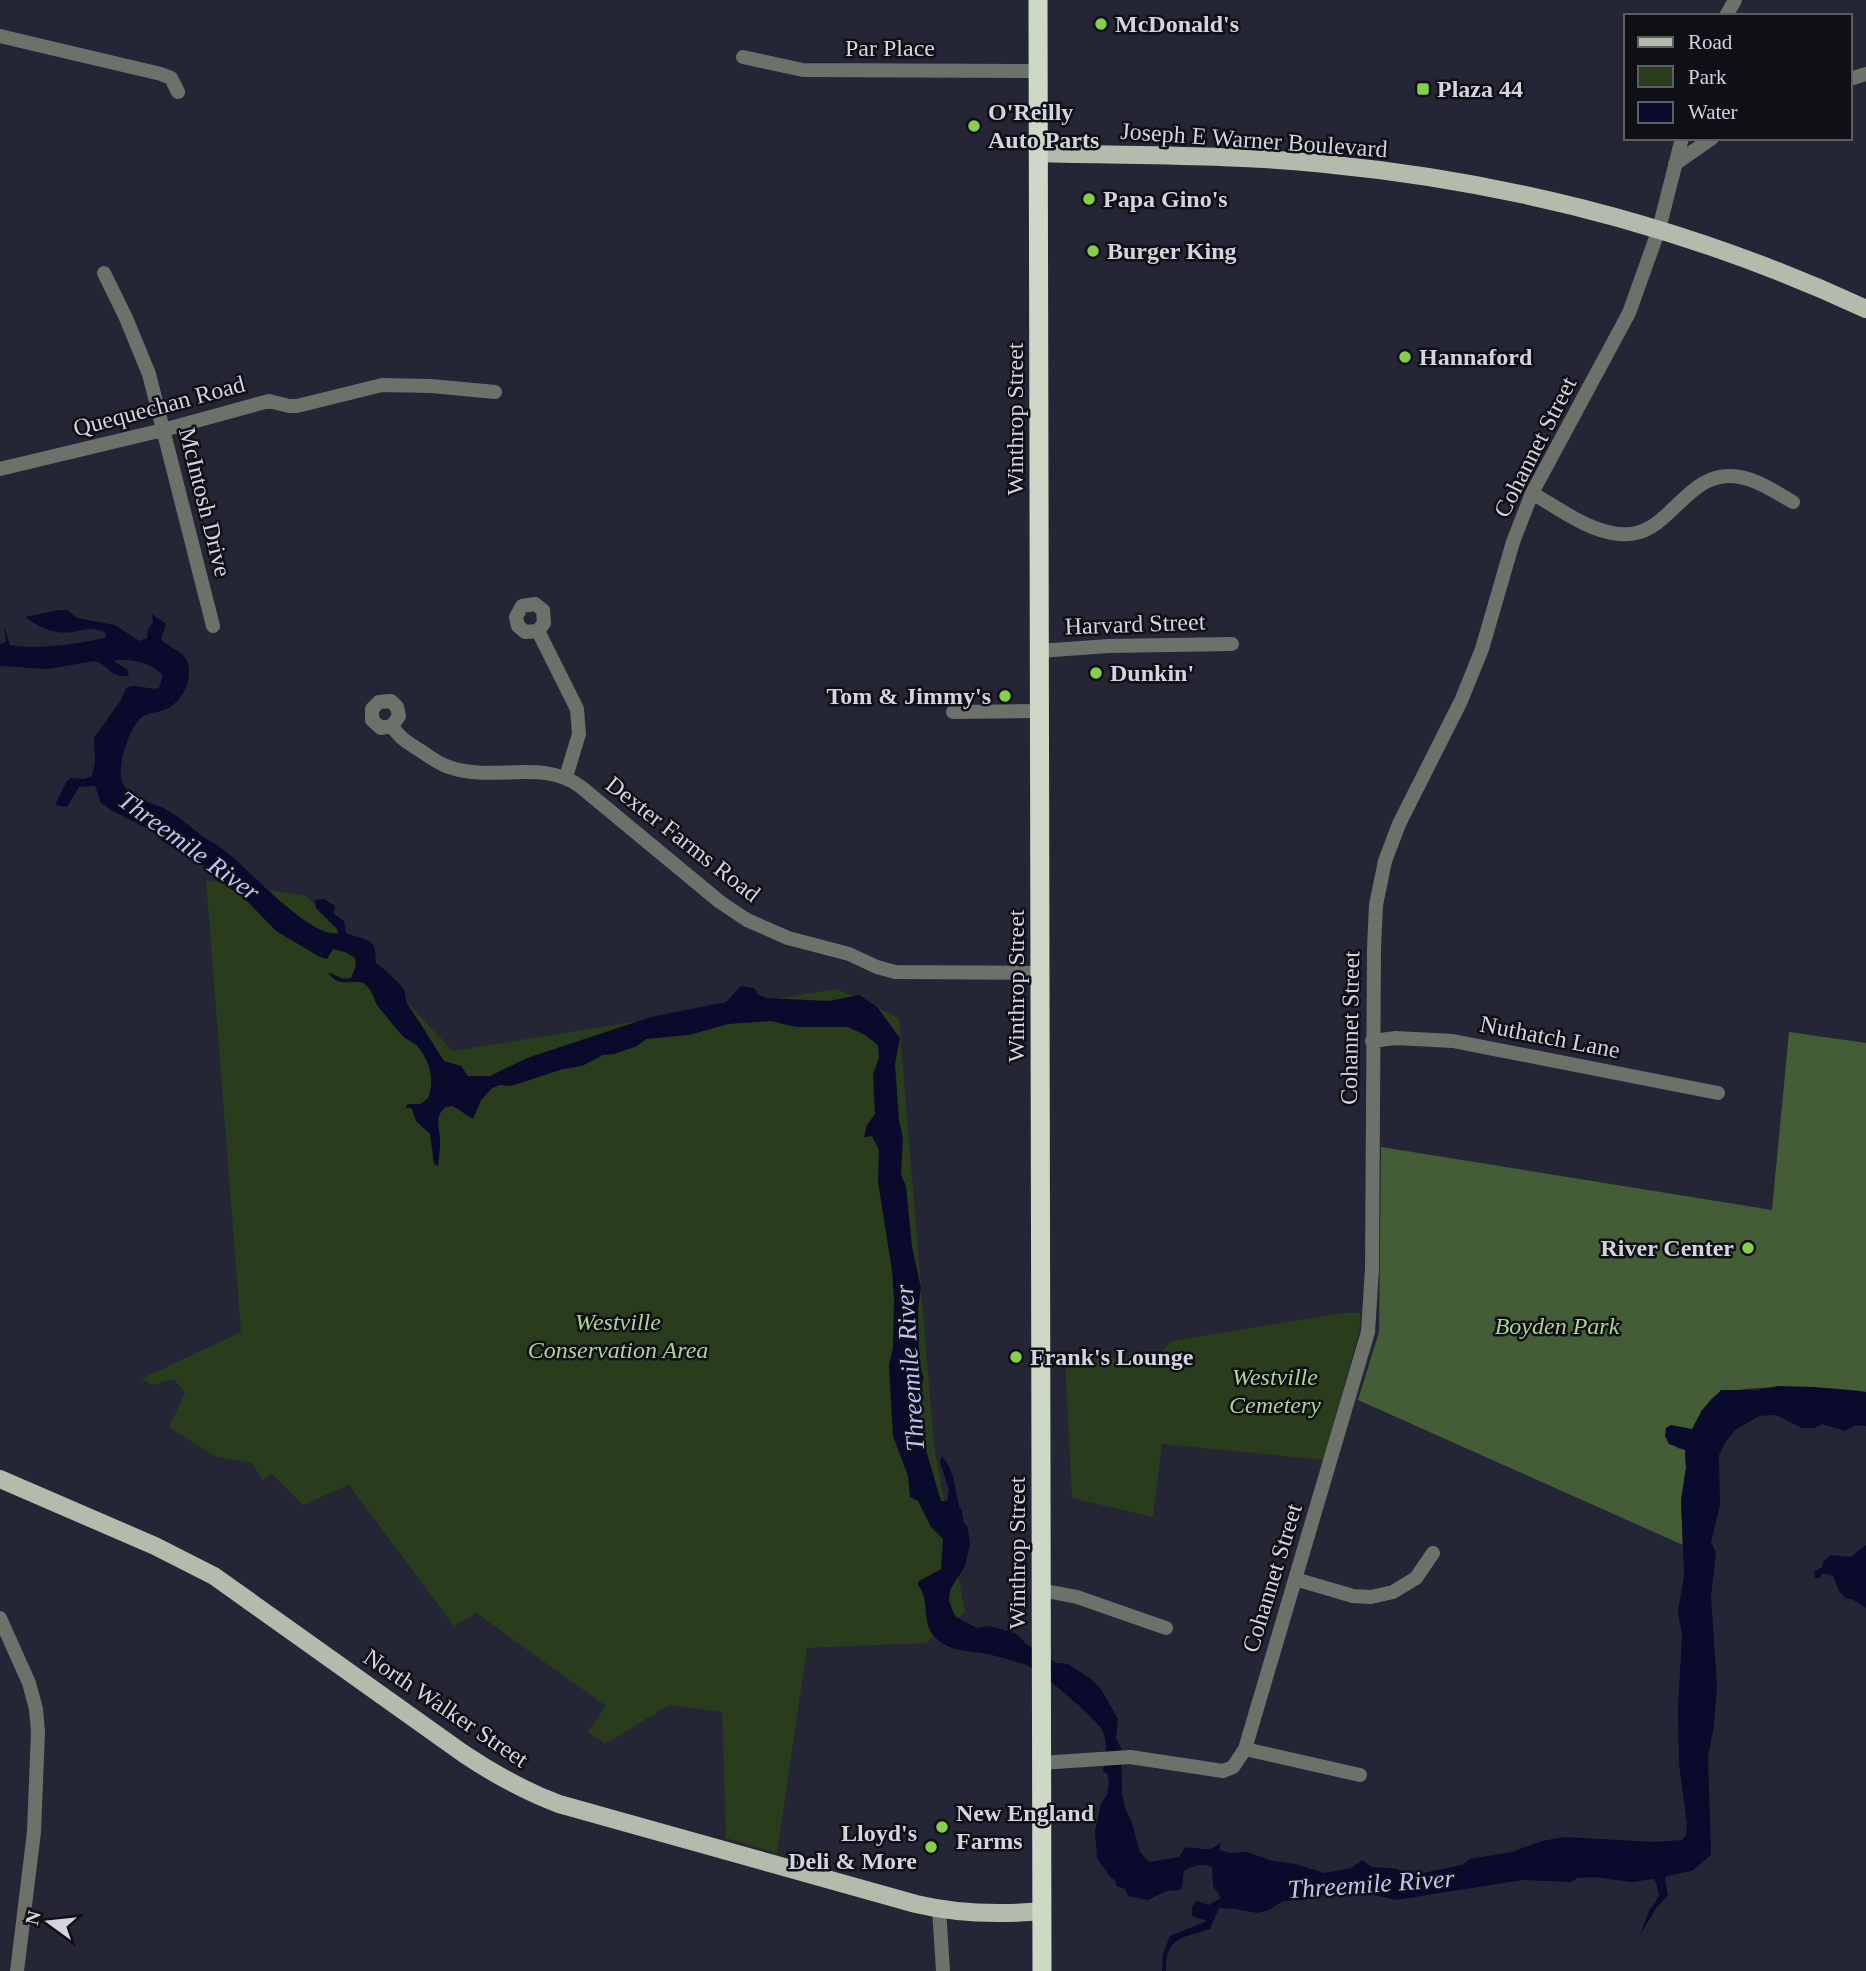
<svg xmlns="http://www.w3.org/2000/svg" width="1866" height="1971" viewBox="0 0 1866 1971" font-family="'Times New Roman',serif">
  <style>
    .green { fill: #293c1c }
    .forest { fill: #455d36 }
    .water { fill: #0a0a2c }
    .lines { fill: none; stroke-linecap: round; stroke-linejoin: round }
    .minor { stroke: #6c716a; stroke-width: 14 }
    .major { stroke: #b2bbac; stroke-width: 18 }
    .highway { stroke: #cdd9c6; stroke-width: 19 }
    .poi-dot { fill: #86cf4b; stroke: #0e1016; stroke-width: 2.5 }
    .labels { text-anchor: middle; dominant-baseline: central; stroke-width: 5; stroke-linejoin: round; paint-order: stroke }
    .poi-label { font-size: 24px; font-weight: bold; fill: #d2d4de; stroke: #0e1016; text-anchor: start }
    .street-label { font-size: 24px; fill: #d2d4de; stroke: #0e1016 }
    .park-label { font-size: 24px; font-style: italic; fill: #acd393; stroke: #0e1016 }
    .water-label { font-size: 26px; font-style: italic; fill: #bac3fa; stroke: #0e1016 }
  </style>
  <rect width="100%" height="100%" fill="#242635"/>
  <path class="green" d="M206,880l100,16 147,155 384,-62 62,29 35,428 31,166 -39,31 -119,5 -30,205 -51,-15 -4,-126 -53,-7 -64,39 -17,-12 18,-26 -130,-93 -22,13 -105,-141 -46,20 -31,-31 -9,6 -11,-17 -38,-7 -45,-29 16,-34 -11,-14 -22,6 -11,-6 100,-47z
    M1342,1313h19l-2,20 -35,127 -162,-16 -9,73 -81,-19 -7,-137 94,-6 12,-14z"/>
  <path class="forest" d="M1789,1032l77,11v349c-24,-5 -139,-10 -154,6 -8,9 -14,21 -20,32l-21,-5 -5,3 11,20 8,2 1,18 -5,32 2,45 -325,-145 21,-68 2,-185 391,63z"/>
  <path class="water" d="M59,610h8l10,8 38,7 24,16 8,-3 1,-9 5,-7 -1,-8 14,10 -5,15c7,9 19,10 25,20 9,17 -3,43 -20,50 -8,4 -18,3 -25,9 -12,10 -22,44 -20,59 0,5 4,11 7,14 10,10 27,12 39,19 11,6 20,14 30,22 8,7 18,11 27,18 24,18 86,89 114,83l-1,-4 -21,-21 -1,-8 9,-1 11,7 -1,8 10,7 2,12c9,5 28,4 29,18 1,4 0,8 1,12 6,4 25,21 28,27 2,5 1,10 4,15 13,19 24,37 36,56l17,5 7,10h22l37,-18 124,-41 75,-15 15,-16 13,2 5,7 8,3 62,3 30,-6 18,12 23,31 -5,26 4,57 4,17 -2,37 5,11 6,61 9,41 -3,21 1,58 5,11 -6,15v11l3,29 20,68h6l2,-11 -9,-28 2,-6 7,10 4,11 6,29 3,5 2,12 4,5 2,17 -5,21 -15,24 -1,11 4,11 3,5 21,11 13,-2 27,8 9,10 30,19 12,1 23,15 10,10 17,30 -2,19 5,10 1,47 4,16 5,9 9,32 9,10 30,-5 6,-9c17,-3 21,8 36,-6l-2,8 11,3 17,-1 26,9 23,3 28,9 27,-5 11,-8 10,7 26,2 4,4 17,1 42,-9 9,-6 42,-7 30,-11 23,-4 89,5 28,-2 4,-5 1,-11 -8,-60 -1,-55 4,-75 -4,-22 6,-37 -3,-75 5,-32 -1,-18 -16,-6 -4,-8 1,-8 5,-3 21,4 10,-19 19,-20h36l21,-4 36,1 52,5v34l-10,-1 -11,6 -23,-7 -8,4h-12l-26,-13 -17,1 -24,14 -10,13 -6,12 1,50 -9,37 5,11 -5,44 6,88 -3,42 -6,29 3,99 -19,16 -25,5 -2,3 3,16 -11,12 -17,28 9,-24 10,-15 -3,-14 -3,-3 -21,3 -38,-5 -17,1 -6,4 -48,-2 -127,20 -27,-6 -34,-2 -32,8 -20,1 -14,9 -12,3 -21,-4 -17,-1 -9,21c-26,9 -45,7 -44,42h-4l1,-17 7,-18 37,-15 -15,-5v-8l4,-7 13,4 12,-7 -8,-12 -1,-19c-11,-4 -18,-2 -28,4l-2,16 -3,3 -12,1 -19,9 -20,-4 -3,-7 -8,-3 -2,-6 -4,-2 -14,-20 -2,-27 6,-27 6,-9 2,-14 -2,-8 -4,-1c2,-15 6,-28 -1,-42 -5,-11 -65,-62 -78,-66 -11,-3 -24,-7 -36,-10 -17,-3 -37,-2 -51,-15 -17,-13 -6,-39 -19,-54l1,-4 22,-12 2,-30 -12,-12 -13,-26 -8,-4 -2,-21 -15,-40 -4,-71 4,-17 1,-49 -2,-29 -14,-88 1,-32 -7,-14 -8,1 3,-12 8,-11 -2,-40 6,-16 -1,-13 -13,-10 -17,-8h-52l-25,-6 -43,3 -39,11 -43,4 -9,7 -23,8 -11,1 -21,11 -19,3 -52,17 -11,-1 -8,3 -11,12 -8,19 -20,-13 -7,1c-14,11 -5,21 -6,36 0,7 -1,15 -2,23l-4,-2 -4,-30 -14,-13 -4,-12 -7,-2 3,-3h13l7,-6c7,-17 2,-37 -10,-51 -3,-4 -9,-6 -13,-9 -9,-8 -17,-20 -25,-29 -6,-7 -7,-18 -14,-24 -10,-9 -27,6 -38,-13l15,7 8,-1 5,-12 -1,-8 -10,-6 -12,-3 -6,10 -7,-2 -44,-26 -32,-33 -16,-11 -31,-27 -33,-18 -14,-12 -39,-20 -10,-7 -6,-17 -16,1 -12,20 -12,-2 12,-24 4,-3 13,1 8,-3 3,-13 -1,-25 27,-38 5,-12c10,-6 22,3 33,0l4,-12c-10,-13 -35,-19 -50,-15l14,8 2,7c-20,2 -19,-11 -35,-15l-46,8 -48,-3v-22l6,-2 -2,-16 6,19c22,5 74,-1 96,-8v-4c-11,-6 -21,-4 -33,-1 -17,3 -35,-5 -48,-15z
    M1866,1545v63l-14,-9h-6l-7,-8 -6,-15 -10,-3 -3,5h-5l-1,-6 8,-5 1,-5 7,-7 21,2z"/>
  <g class="lines">
    <path class="minor" d="M1726,16l9,-16
      M0,36l161,38 10,4 7,14
      M743,57l60,13 235,1
      M1850,79l16,-5
      M1675,164l37,-26
      M104,273l22,45 23,56 64,252
      M0,469l163,-39 106,-29 20,5h8l85,-21 49,1 64,6
      M1532,493c26,15 56,38 87,41 53,6 64,-67 121,-57 18,3 37,16 53,25
      M538,631l6,-8 -1,-13 -8,-6 -13,2 -6,11 2,9 7,6 13,-1 39,78 2,25 -13,43
      M1039,651l70,-5 123,-2
      M953,712l87,-1
      M392,726l-11,2 -9,-8v-11l7,-7 12,-1 6,6 2,9 -7,10c7,12 18,18 29,25 9,6 18,13 28,16 43,16 94,-9 132,20l139,115 27,18 41,18 61,16 28,13 18,5 145,1
      M1372,1041l24,-3 57,3 265,52
      M1295,1579l58,17 18,1 22,-5 23,-14 17,-25
      M1041,1590l36,7 89,31
      M0,1618l29,65 7,26 2,23 -4,100 -17,139
      M1245,1749l115,26
      M1041,1763l89,-6 93,14 10,-4 12,-18 123,-417 4,-63 2,-320 2,-44 9,-44 14,-37 62,-123 21,-52 31,-107 19,-49 97,-180 30,-84 23,-91
      M939,1909l4,62"/>
    <path class="major" d="M1038,153c96,3 192,1 287,11 187,18 371,66 541,145
      M0,1479l155,67 59,30 250,178c30,20 60,37 95,50l357,100c42,10 83,11 126,7"/>
    <path class="highway" d="M1038,0l4,1971"/>
  </g>
  <g class="poi-dot">
    <circle cx="1101" cy="24" r="7"/>
    <rect x="1416" y="82" width="14" height="14" rx="3.5"/>
    <circle cx="974" cy="126" r="7"/>
    <circle cx="1089" cy="199" r="7"/>
    <circle cx="1093" cy="251" r="7"/>
    <circle cx="1405" cy="357" r="7"/>
    <circle cx="1096" cy="673" r="7"/>
    <circle cx="1005" cy="696" r="7"/>
    <circle cx="1748" cy="1248" r="7"/>
    <circle cx="1016" cy="1357" r="7"/>
    <circle cx="942" cy="1827" r="7"/>
    <circle cx="931" cy="1847" r="7"/>
  </g>
  <g class="labels">
    <g class="poi-label">
      <text x="1115" y="24">McDonald's</text>
      <text x="1437" y="89">Plaza 44</text>
      <text x="988" y="112">O'Reilly<tspan x="988" dy="28">Auto Parts</tspan></text>
      <text x="1103" y="199">Papa Gino's</text>
      <text x="1107" y="251">Burger King</text>
      <text x="1419" y="357">Hannaford</text>
      <text x="1110" y="673">Dunkin'</text>
      <text x="991" y="696" text-anchor="end">Tom &amp; Jimmy's</text>
      <text x="1734" y="1248" text-anchor="end">River Center</text>
      <text x="1030" y="1357">Frank's Lounge</text>
      <text x="956" y="1813">New England<tspan x="956" dy="28">Farms</tspan></text>
      <text x="917" y="1833" text-anchor="end">Lloyd's<tspan x="917" dy="28">Deli &amp; More</tspan></text>
    </g>
    <g class="street-label">
      <text x="890" y="48">Par Place</text>
      <text transform="translate(1254 140) rotate(4)">Joseph E Warner Boulevard</text>
      <text transform="translate(159 406) rotate(-15)">Quequechan Road</text>
      <text transform="translate(1015 419) rotate(-90)">Winthrop Street</text>
      <text transform="translate(1535 447) rotate(-63)">Cohannet Street</text>
      <text transform="translate(205 502) rotate(76)">McIntosh Drive</text>
      <text transform="translate(1135 624) rotate(-2)">Harvard Street</text>
      <text transform="translate(683 839) rotate(38)">Dexter Farms Road</text>
      <text transform="translate(1016 986) rotate(-90)">Winthrop Street</text>
      <text transform="translate(1350 1028) rotate(-89)">Cohannet Street</text>
      <text transform="translate(1550 1037) rotate(11)">Nuthatch Lane</text>
      <text transform="translate(1017 1553) rotate(-90)">Winthrop Street</text>
      <text transform="translate(1272 1578) rotate(-73)">Cohannet Street</text>
      <text transform="translate(446 1708) rotate(34)">North Walker Street</text>
    </g>
    <g class="park-label">
      <text x="618" y="1322">Westville<tspan x="618" dy="28">Conservation Area</tspan></text>
      <text x="1557" y="1326">Boyden Park</text>
      <text x="1275" y="1377">Westville<tspan x="1275" dy="28">Cemetery</tspan></text>
    </g>
    <g class="water-label">
      <text transform="translate(189 846) rotate(36)">Threemile River</text>
      <text transform="translate(910 1368) rotate(-94)">Threemile River</text>
      <text transform="translate(1371 1884) rotate(-4)">Threemile River</text>
    </g>
  </g>
  <rect x="1624" y="14" width="228" height="126" fill="#0e1016" stroke="#5c5e66" stroke-width="2"/>
  <rect x="1638" y="37" width="35" height="10" fill="#b2bbac" stroke="#5c5e66" stroke-width="2"/>
  <text x="1688" y="49" font-size="21" fill="#d2d4de">Road</text>
  <rect x="1638" y="66" width="35" height="21" fill="#293c1c" stroke="#5c5e66" stroke-width="2"/>
  <text x="1688" y="84" font-size="21" fill="#d2d4de">Park</text>
  <rect x="1638" y="102" width="35" height="21" fill="#0a0a2c" stroke="#5c5e66" stroke-width="2"/>
  <text x="1688" y="119" font-size="21" fill="#d2d4de">Water</text>
  <g transform="translate(49 1922) rotate(285)" stroke="#0e1016" stroke-width="5" paint-order="stroke">
  <path d="M0-5L12 26L0 18L-12 26Z" fill="#d2d4de"/>
  <text y="-10" font-size="19" font-weight="bold" text-anchor="middle" fill="#d2d4de">N</text>
  </g>
</svg>
